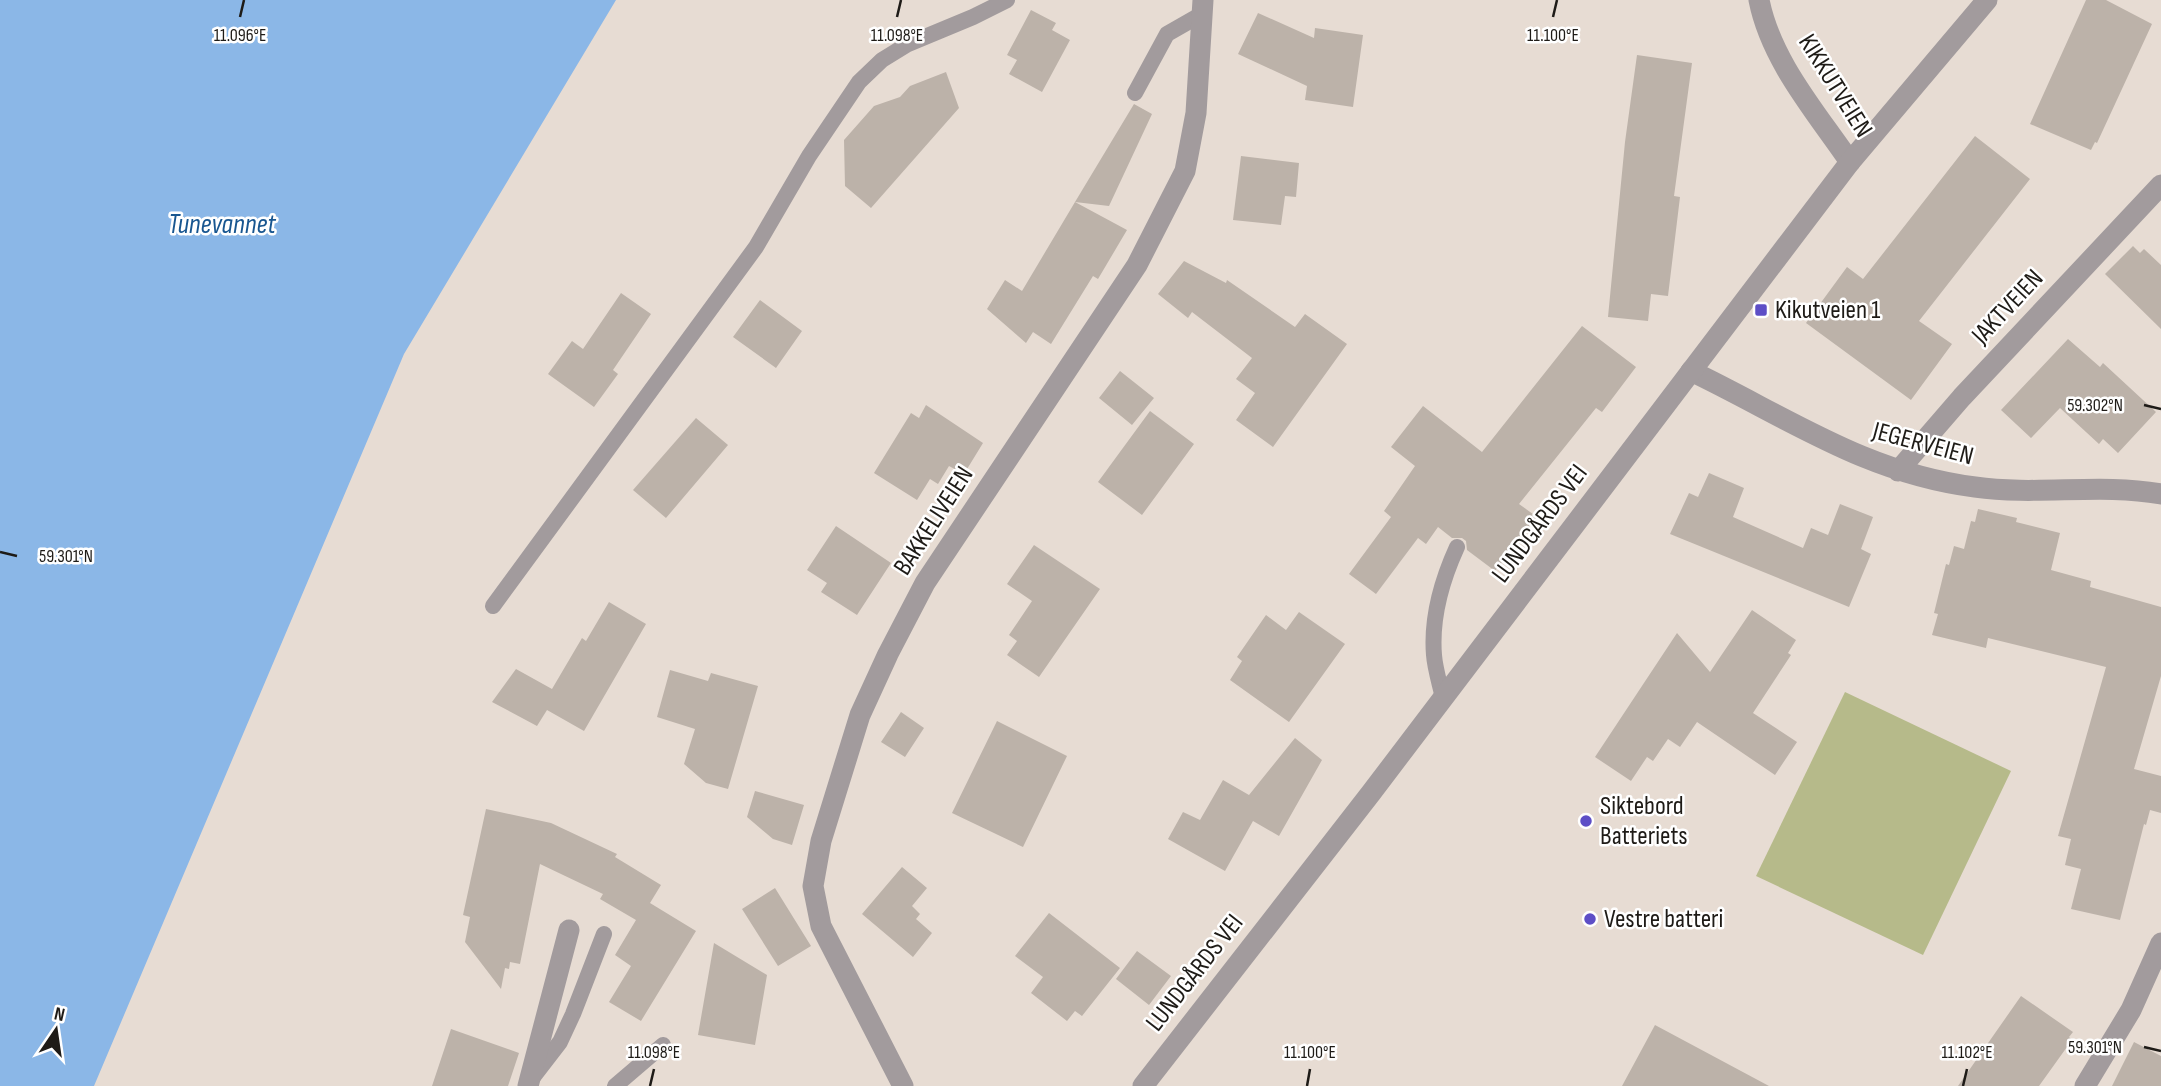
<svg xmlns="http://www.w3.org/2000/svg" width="2161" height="1086" viewBox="0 0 2161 1086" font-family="'Sofia Sans Condensed',sans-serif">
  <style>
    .green { fill: #b6ba8a }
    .water { fill: #8bb7e7 }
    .building { fill: #bcb2a9 }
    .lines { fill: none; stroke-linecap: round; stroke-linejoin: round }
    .service { stroke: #a29b9d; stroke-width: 16 }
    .minor { stroke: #a29b9d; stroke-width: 21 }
    .tertiary { stroke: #a29b9d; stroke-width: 21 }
    .ticks { fill: none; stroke: #1e1b17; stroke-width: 2.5 }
    .poi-dot { fill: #5d4ec6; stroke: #fff; stroke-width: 2.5 }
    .labels { text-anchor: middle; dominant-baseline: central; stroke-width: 5; stroke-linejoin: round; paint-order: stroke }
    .street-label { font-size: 26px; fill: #1e1b17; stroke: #fff }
    .poi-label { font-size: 26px; fill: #1e1b17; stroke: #fff; text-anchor: start }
    .water-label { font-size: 28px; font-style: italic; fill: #185690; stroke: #fff }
    .ticks-label { font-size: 18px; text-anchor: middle; fill: #1e1b17; stroke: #fff; stroke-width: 5; stroke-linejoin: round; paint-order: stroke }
  </style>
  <rect width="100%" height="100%" fill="#e7dcd3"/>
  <path class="green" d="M1845,692l166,79 -88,184 -167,-79z"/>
  <path class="water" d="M0,0h616l-212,354 -310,732h-94z"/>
  <path class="building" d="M2086,0h20l46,24 -55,119 -2,-1 -4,8 -61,-26z
    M1031,10l25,13 -4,7 18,10 -28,52 -33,-18 8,-14 -10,-5z
    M1258,13l56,25 1,-10 48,7 -10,72 -48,-7 2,-14 -69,-32z
    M1637,55l55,8 -18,133 6,1 -12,99 -17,-2 -3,27 -40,-4 17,-175z
    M946,72l13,36 -88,100 -26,-22 -1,-46 30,-34 26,-9 10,-11z
    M1134,104l18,10 -43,92 -34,-4z
    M1975,136l55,43 -111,142 33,23 -41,56 -105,-77 41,-56 16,12z
    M1241,156l58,7 -3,34 -11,-1 -4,29 -48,-5z
    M1075,202l52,28 -29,49 -5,-3 -42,68 -18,-12 -7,11 -39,-34 18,-29 17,11z
    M2133,246l7,7 4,-4 17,16v64l-56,-55z
    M1184,261l42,22 1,-3 68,47 10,-13 42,30 -74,103 -37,-27 19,-27 -19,-14 16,-21 -60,-46 -4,6 -30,-24z
    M621,293l30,21 -38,56 5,4 -24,33 -46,-33 24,-33 11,8z
    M760,300l42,31 -26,37 -43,-31z
    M1582,326l54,41 -34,45 -6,-4 -77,96 18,13 -42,54 -28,-21 -1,-9 -4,-3h-10l-14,-11 -12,17 -8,-6 -42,56 -27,-20 42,-57 -7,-6 31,-45 -24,-19 32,-41 59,46z
    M2068,339l32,28 3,-4 53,49 -38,41 -15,-14 -4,5 -39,-36 -29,30 -30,-28z
    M1120,371l34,27 -22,27 -33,-27z
    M926,405l57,38 -19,31 -15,-8 -11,18 -8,-5 -13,21 -43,-27 37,-60 8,5z
    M1150,411l44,33 -52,71 -44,-33z
    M696,418l32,27 -62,73 -33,-28z
    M1709,473l35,15 -11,29 70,31 8,-20 17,7 12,-31 33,13 -12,32 10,5 -22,53 -179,-73 19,-41 9,4z
    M1978,509l39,9 -1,4 44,11 -9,37 40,11 -1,6 71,20v69l-27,93 27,7v37l-11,-3 -4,15 -2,-1 -24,96 -49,-11 10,-40 -16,-4 6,-26 -13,-3 48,-169 -118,-29 -2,10 -54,-13 6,-21 -4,-1 12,-49 3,1 5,-19 10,3 7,-28 4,1z
    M836,526l55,37 -34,52 -36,-23 6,-9 -20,-13z
    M1034,545l66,44 -61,88 -32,-22 10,-14 -8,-6 23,-34 -25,-17z
    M609,602l37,22 -62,107 -37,-21 -10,16 -45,-24 24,-33 36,20 30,-51 4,3z
    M1752,610l44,30 -8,13 3,2 -38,58 44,29 -22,33 -78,-53 -17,25 -12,-8 -15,22 -6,-4 -16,24 -36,-24 82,-124 33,39z
    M1299,612l46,32 -56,78 -59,-42 12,-19 -5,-4 29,-42 20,15z
    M670,670l38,11 3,-8 47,13 -30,103 -22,-6 -22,-19 11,-35 -38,-12z
    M901,712l23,16 -19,29 -24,-15z
    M997,721l70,35 -44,91 -71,-34z
    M1295,738l27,22 -43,76 -26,-15 -28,50 -57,-32 15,-27 17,8 23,-40 26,15z
    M755,791l49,14 -12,40 -19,-6 -26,-22z
    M486,809l65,14 66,31 -2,3 46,28 -11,18 46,28 -55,90 -32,-19 22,-36 -16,-11 21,-35 -36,-21 3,-5 -63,-30 -20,100 -10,-2 -1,7 -4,-1 -4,21 -36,-47 5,-25 -7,-2z
    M902,867l25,21 -15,18 8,8 -4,5 16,14 -19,24 -51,-43z
    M775,888l36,58 -33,20 -36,-57z
    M1049,913l71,55 -38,48 -7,-5 -8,10 -36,-28 12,-16 -28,-21z
    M714,943l53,32 -12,70 -57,-10z
    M1137,951l34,25 -22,29 -33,-26z
    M2021,996l52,36 -4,5 3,3 -33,46h-81z
    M1655,1025l114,61h-147z
    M451,1029l68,24 -11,33h-76z
    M2134,1042l27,14v30h-49z"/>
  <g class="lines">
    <path class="service" d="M1135,93l32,-59 35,-20
      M493,606l263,-359 53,-91 50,-74 23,-22 26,-16 65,-27 34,-17
      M1443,698c-3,-14 -8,-29 -9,-43 -3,-37 8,-75 23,-108
      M533,1077l27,-35 13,-28 31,-80
      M615,1086l48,-41"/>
    <path class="minor" d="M1759,0c12,61 57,112 91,162
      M1691,371c96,46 174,102 284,116 62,9 125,-4 186,7
      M1898,471l64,-74 199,-212
      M528,1086l41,-156
      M903,1086l-82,-160 -8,-40 8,-45 39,-126 28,-61 37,-71 212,-318 48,-94 11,-58 7,-113
      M2085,1086l46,-76 30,-67"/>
    <path class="tertiary" d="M1143,1086l228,-293 479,-631 137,-162"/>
  </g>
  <path class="ticks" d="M240,17l4,-17M897,17l4,-17M1553,17l4,-17M2144,405l17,4M0,552l17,4M2144,1047l17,4M650,1086l4,-17M1307,1086l3,-17M1963,1086l4,-17"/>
  <g class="poi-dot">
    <rect x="1754" y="303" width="14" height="14" rx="3.5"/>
    <circle cx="1586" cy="821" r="7"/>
    <circle cx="1590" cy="919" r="7"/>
  </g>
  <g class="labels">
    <g class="street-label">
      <text transform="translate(1835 86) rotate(58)">KIKKUTVEIEN</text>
      <text transform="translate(2008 307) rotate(-47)">JAKTVEIEN</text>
      <text transform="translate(1923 444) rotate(15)">JEGERVEIEN</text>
      <text transform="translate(934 521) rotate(-57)">BAKKELIVEIEN</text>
      <text transform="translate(1540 524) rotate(-53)">LUNDGÅRDS VEI</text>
      <text transform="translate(1195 973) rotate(-52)">LUNDGÅRDS VEI</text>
    </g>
    <g class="poi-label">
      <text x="1775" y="310">Kikutveien 1</text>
      <text x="1600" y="806">Siktebord<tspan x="1600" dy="30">Batteriets</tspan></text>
      <text x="1604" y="919">Vestre batteri</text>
    </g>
    <g class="water-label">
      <text x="222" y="224">Tunevannet</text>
    </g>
  </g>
  <g class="ticks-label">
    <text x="240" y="41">11.096°E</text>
    <text x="897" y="41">11.098°E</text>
    <text x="1553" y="41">11.100°E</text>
    <text x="2095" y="411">59.302°N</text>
    <text x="66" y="562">59.301°N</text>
    <text x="2095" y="1053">59.301°N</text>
    <text x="654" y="1058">11.098°E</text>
    <text x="1310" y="1058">11.100°E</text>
    <text x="1967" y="1058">11.102°E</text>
  </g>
  <g transform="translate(56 1030) rotate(13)" stroke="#ffffff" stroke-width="5" paint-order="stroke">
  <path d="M0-5L12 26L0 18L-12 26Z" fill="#1e1b17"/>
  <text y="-10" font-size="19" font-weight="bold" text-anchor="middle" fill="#1e1b17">N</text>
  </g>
</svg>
